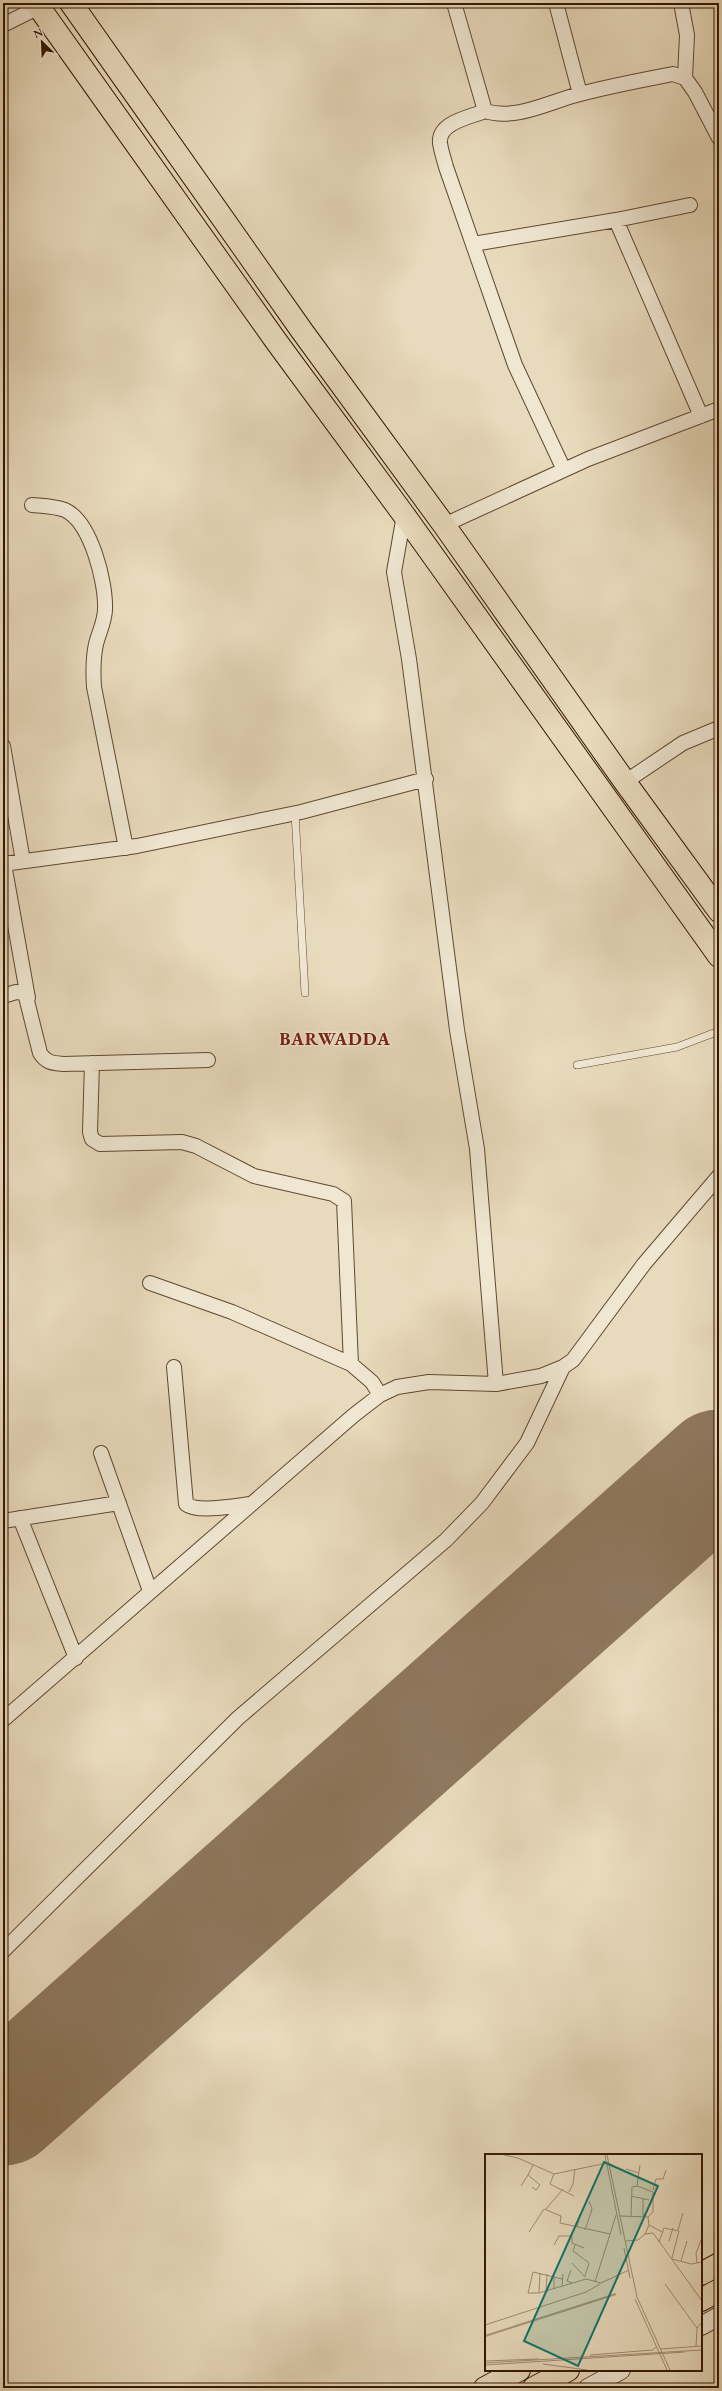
<svg xmlns="http://www.w3.org/2000/svg" width="722" height="2391" viewBox="0 0 722 2391" font-family="'EB Garamond',serif">
  <style>
    .lines { fill: none; stroke-linecap: round; stroke-linejoin: round }
    .runway { stroke: #8e785e; stroke-width: 119 }
    .service-casing { stroke: #604830; stroke-width: 8 }
    .minor-casing { stroke: #604830; stroke-width: 16 }
    .tertiary-casing { stroke: #604830; stroke-width: 20 }
    .primary-casing { stroke: #331701; stroke-width: 24 }
    .service { stroke: #f0e7d3; stroke-width: 7 }
    .minor { stroke: #f0e7d3; stroke-width: 14 }
    .tertiary { stroke: #f0e7d3; stroke-width: 18 }
    .primary { stroke: #e8dabc; stroke-width: 22 }
    .labels { text-anchor: middle; dominant-baseline: central; stroke-width: 3; stroke-linejoin: round; paint-order: stroke }
    .district-label { font-size: 18px; font-weight: bold; letter-spacing: 1px; fill: #7a1f14; stroke: #f0e7d3 }
    .inset-river { fill: none; stroke: #aa987c; stroke-width: 2 }
    .inset-road { fill: none; stroke: #a08c71; stroke-width: 1 }
    .view { fill: #0f766e; fill-opacity: 0.15; stroke: #0f766e; stroke-width: 2 }
    .inset-edge { fill: none; stroke: #331701; stroke-width: 2 }
  </style>
  <rect width="100%" height="100%" fill="#e8dabc"/>
  <filter id="stains"><feTurbulence type="fractalNoise" baseFrequency=".005" numOctaves="4"/><feColorMatrix values="0 0 0 0 .2 0 0 0 0 .09 0 0 0 0 .02 0 0 0 .5 -.17"/></filter>
  <radialGradient id="worn" r=".72"><stop offset=".6" stop-color="#630" stop-opacity="0"/><stop offset="1" stop-color="#630" stop-opacity=".3"/></radialGradient>
  <g class="lines">
    <path class="runway" d="M3,2106l716,-637"/>
    <g class="service-casing">
      <path id="service" d="M295,813l10,180
        M577,1065l100,-18 42,-16"/>
    </g>
    <g class="minor-casing">
      <path id="minor" d="M454,3l31,108c31,10 66,-10 95,-17 30,-8 62,-14 93,-20l12,4 10,14 24,46
        M556,3l24,91
        M681,3l6,32 -2,43
        M3,25l36,-18
        M485,111c-14,6 -47,11 -45,32 1,8 4,16 6,24l69,198 49,105
        M616,220l85,196
        M473,244l143,-24 74,-15
        M32,505c11,1 22,1 33,5 26,12 41,72 40,99 0,12 -6,23 -9,35 -3,14 -3,28 -2,43l32,161
        M404,515l-10,57 15,87 48,371 20,119 19,235
        M444,525l144,-66 131,-50
        M3,746l20,115
        M625,782l58,-39 36,-15
        M3,864l134,-18 164,-34 125,-33
        M4,864l24,134
        M3,996l13,-4 9,1 15,60c6,10 13,10 23,11l145,-4
        M92,1063l-2,69 2,7 8,5 82,-2 14,4 58,30 79,18 11,7 7,163
        M150,1283l82,29 119,52 21,18 8,13
        M174,1367l12,137c11,9 49,2 64,0
        M101,1453l49,138
        M20,1518l56,140
        M3,1521l116,-18
        M3,1720l351,-305 26,-20 17,-8 32,-5 67,2 45,-8 22,-9 10,-7 71,-96 75,-88
        M3,1951l235,-233 208,-178 36,-37 45,-60 36,-76"/>
    </g>
    <g class="tertiary-casing">
      <path id="tertiary" d="M701,2326l18,-10
        M588,2388l33,-18"/>
    </g>
    <g class="primary-casing">
      <path id="primary" d="M36,3l240,338 128,174 315,441
        M71,3l231,328 142,194 181,257 94,129
        M701,2274l18,-10
        M701,2300l18,-10
        M485,2388l34,-18
        M534,2388l34,-18"/>
    </g>
    <use href="#service" class="service"/>
    <use href="#minor" class="minor"/>
    <use href="#tertiary" class="tertiary"/>
    <use href="#primary" class="primary"/>
  </g>
  <g class="labels">
    <g class="district-label">
      <text x="335" y="1038">BARWADDA</text>
    </g>
  </g>
  <g transform="translate(485 2154)">
    <rect width="217" height="217" fill="#e8dabc"/>
    <path class="inset-river" d="M0,182l131,-42"/>
    <path class="inset-road" d="M19,1l14,3 36,16 53,-11M120,1l16,80M122,1l30,142 33,73M155,11l-3,21 16,6v20l-5,5M141,15l13,4M69,20l-4,10 24,12M36,32l7,-11M47,33l4,3 4,-5 -12,-10 5,-10M168,36l3,-11h7l3,-9M84,38l4,-8 2,-15M146,42l18,4M61,55l17,-20M135,62l28,1M146,62l1,-29 5,-1M158,62v-17M164,71l13,7M92,73l3,-13M100,76l7,-21 -3,-8M193,76l5,-17M44,78l15,-23 17,7 -1,7 50,11M160,80l8,-1 49,68M141,87l12,-1 7,-6 4,-9 -1,-8M184,87l4,-13M174,88l5,-14 15,3 -7,27M69,91l5,-9h11l2,1v6l12,5M90,91l-2,6 16,12 -4,13M139,94l6,30M187,105l19,5 11,-2M196,107l6,-20M87,109l13,14M212,109l-1,-10 6,-15M86,116l-4,11 5,2M77,125l-29,-7 -5,21h11l47,-14 15,4 28,-13M110,128l21,-67M180,130l32,44M77,132l1,-12M69,135v-13M61,137l1,-17M54,139l1,-20M150,145l32,71M0,171l101,-33 14,-8M211,193l1,-19 5,-6M175,195l42,-3M105,201l63,-5 3,-3M0,207l54,-2M0,209l217,-13M58,210l44,6M0,211l200,-13"/>
    <path class="view" d="M119,8l54,24 -80,180 -54,-25z"/>
    <rect width="217" height="217" class="inset-edge"/>
  </g>
  <rect width="722" height="2391" fill="none" stroke="#e8dabc" stroke-width="16"/>
  <rect x="4" y="4" width="714" height="2383" fill="none" stroke="#331701" stroke-width="2"/>
  <rect x="8" y="8" width="706" height="2375" fill="none" stroke="#331701"/>
  <g transform="translate(42 42) rotate(336)" stroke="#f0e7d3" stroke-width="3" paint-order="stroke">
  <path d="M0-3L7 15L0 10L-7 15Z" fill="#331701"/>
  <text y="-6" font-size="11" font-weight="bold" text-anchor="middle" fill="#331701">N</text>
  </g>
  <rect width="100%" height="100%" filter="url(#stains)"/>
  <rect width="100%" height="100%" fill="url(#worn)"/>
</svg>
